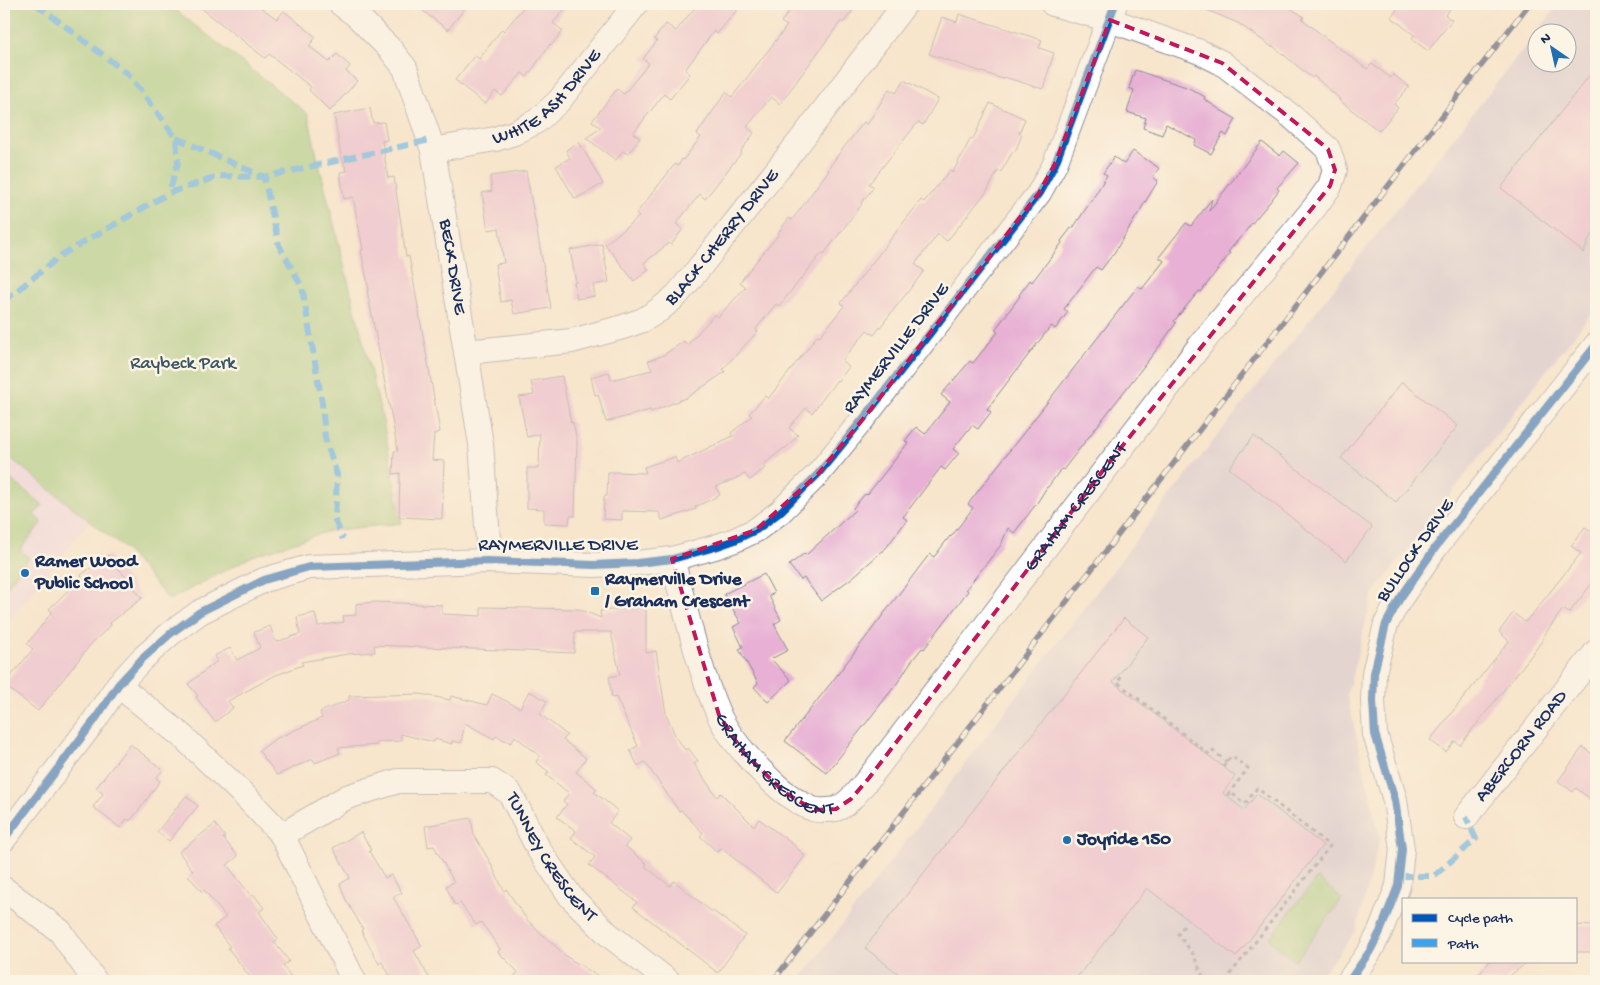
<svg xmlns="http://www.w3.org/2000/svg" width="1600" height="985" viewBox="0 0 1600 985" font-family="'Gochi Hand',sans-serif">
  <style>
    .built { fill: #ecd1e9 }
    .industrial { fill: #cbbfd4; fill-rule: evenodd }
    .green { fill: #97c877; stroke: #597c6a }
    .building { fill: #e7b0d4 }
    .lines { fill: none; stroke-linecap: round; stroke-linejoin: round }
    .minor-casing { stroke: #898a95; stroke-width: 26 }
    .path { stroke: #898a95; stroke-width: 3; stroke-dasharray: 4 4; stroke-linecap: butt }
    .minor { stroke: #fff; stroke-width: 24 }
    .rail-casing { stroke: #1b2f5e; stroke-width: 5.5 }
    .rail { stroke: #fcf5e5; stroke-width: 4; stroke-dasharray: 11; stroke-linecap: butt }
    .quiet { stroke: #3da3ed; stroke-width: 6; stroke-dasharray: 12 6; stroke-linecap: butt }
    .cycleway-casing { stroke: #fcf5e5; stroke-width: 11 }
    .cycleway { stroke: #0057b8; stroke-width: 8 }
    .marked { fill: none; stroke: #c2185b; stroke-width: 4; stroke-dasharray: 10 6; stroke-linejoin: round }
    .poi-dot { fill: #1f6fb2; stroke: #fcf5e5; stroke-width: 2 }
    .labels { text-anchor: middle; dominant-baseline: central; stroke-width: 5; stroke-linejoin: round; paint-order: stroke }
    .street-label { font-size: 19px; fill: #1b2f5e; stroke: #fcf5e5 }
    .park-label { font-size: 19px; fill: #3a5564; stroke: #fcf5e5 }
    .poi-label { font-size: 19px; font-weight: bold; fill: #1b2f5e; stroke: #fcf5e5; text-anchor: start }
  </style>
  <rect width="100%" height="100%" fill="#fcf5e5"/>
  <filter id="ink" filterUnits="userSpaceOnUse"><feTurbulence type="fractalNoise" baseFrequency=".02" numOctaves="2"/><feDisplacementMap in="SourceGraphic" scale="10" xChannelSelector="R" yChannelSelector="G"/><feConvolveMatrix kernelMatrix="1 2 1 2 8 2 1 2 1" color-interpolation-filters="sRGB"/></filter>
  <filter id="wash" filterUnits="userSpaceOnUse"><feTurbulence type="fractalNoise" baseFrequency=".0096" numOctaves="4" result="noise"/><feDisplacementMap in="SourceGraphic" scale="20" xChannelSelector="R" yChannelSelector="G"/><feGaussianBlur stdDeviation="1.12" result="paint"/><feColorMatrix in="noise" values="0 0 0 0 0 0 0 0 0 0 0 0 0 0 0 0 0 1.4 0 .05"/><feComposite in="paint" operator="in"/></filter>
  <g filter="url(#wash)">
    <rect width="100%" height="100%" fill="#f7e5cc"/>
    <path class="built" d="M4,453l86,67 -86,106z"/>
    <path class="industrial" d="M1559,4h37v303l-223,287 -26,101 33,144 -24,92 -39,50h-518l363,-475zM1538,32h30v30h-30z"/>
    <path class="green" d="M4,4h164l140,110 9,42 66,265 19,102 -73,8 -76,25 -84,44 -44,-51 -121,-96z
      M4,474l39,31 -9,10 8,7 -22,28 9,8 -25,32z
      M1317,878l25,21 -47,62 -26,-22z"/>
    <g id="blocks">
      <path class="building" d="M196,4h60l21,15 7,-8 32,26 -7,9 20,16 8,-8 13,12 -4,5 11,10 -27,30 -21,-21 2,-3 -42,-33 -4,4z
        M414,4h54l-20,26z
        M526,4h43l-16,19 10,8 -12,14 -1,-1 -23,33 -5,-4 -20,23 -7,-5 -10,13 -30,-24 20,-25 4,4 23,-30 2,2z
        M698,4h44l-25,30 -3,-3 -29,39 5,4 -20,25 -6,-5 -31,39 7,5 -12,16 -5,-3 -7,9 -30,-22 15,-10 -9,-7 25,-32 7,5 25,-31 -6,-4 14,-18 -3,-2 12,-15 10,7z
        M795,4h63l-15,19 -2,-2 -61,83 -9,-7 -24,30 7,6 -13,18 1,1 -37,47 -5,-5 -24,30 7,5 -12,16 -2,-2 -25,20 5,7 -15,11 -29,-37 34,-27 -3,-3 39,-50 3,2 4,-7 1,1 18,-23 -4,-3 29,-42 6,5 55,-71 -6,-4z
        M1192,4h92l20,13 -2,2 25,20 40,30 5,-5 19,14 2,-4 16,13 -15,17 4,4 -19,23 -40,-31 1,-1 -26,-23 -2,2 -39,-32 -1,1 -34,-24z
        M1402,4h52l-9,11 7,5 -24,31 -16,-12 2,-4 -23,-18z
        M959,14l83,26 -3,8 15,5 -11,36 -39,-12 -1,2 -74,-25 13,-37 15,5z
        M1596,67v163l-7,9 -5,14 -83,-65z
        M1135,70l54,18 16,9 -1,2 18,12 14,8 -9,17 -4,-3 -12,21 -17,-9 2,-5 -30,-16 -4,11 -19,-7 3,-10 -19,-6 7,-22 -5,-2z
        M904,80l34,19 -15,26 -5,-3 -49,62 5,3 -13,16 1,1 -38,50 -2,-1 -43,53 -3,-2 -20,25 2,2 -35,38 2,3 -37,25 -37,15 -1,-2 -44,12 -8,-28 -3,1 -4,-18 18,-5 2,8 41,-10 -4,-9 16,-6 20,-14 3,4 28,-31 3,3 28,-30 -6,-5 14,-18 25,-30 -1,-1 11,-15 3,2 37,-50 -1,-1 13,-18 23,-29 3,3 22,-36 7,4z
        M990,103l35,16 -6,14 3,2 -7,17 -2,-1 -12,21 -3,-1 -11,20 -40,50 -9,-7 -23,30 9,7 -50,64 -7,-5 -25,31 7,6 -11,14 -1,-1 -25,33 -6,-5 -17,20 9,7 -13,14 -1,-1 -21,17 2,3 -15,12 -5,-6 -29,13 4,8 -25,12 1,2 -34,11 -3,-8 -37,-1v9l-19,-1 1,-23h3l1,-24 38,1 -2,-6 31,-10 2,6 56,-27 -2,-3 21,-17 -3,-2 16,-18 3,3 50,-64 2,1 24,-30 -3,-3 80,-103 3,2 26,-32 3,2 18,-34 2,1z
        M370,108l3,15 11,-1 3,18 -5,1 6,37 6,-1 12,80 3,-1 18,102 13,74 -6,2 -2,26 12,1 -2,58 -43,-2 1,-44 -7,1 1,-23h4l-31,-161h2l-8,-40h2l-10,-53 -9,2 -4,-27 7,-1 -6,-15 -7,-41z
        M579,142l24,42 -28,15 -19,-33 14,-8 -4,-8z
        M1262,142l18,14 4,-5 15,12 -22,25 2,2 -10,13 -41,49 2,1 -29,39 -2,-1 -25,30 2,2 -15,21 -98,126 -2,-1 -13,18h-1l-10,16 -23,30 -6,-5 -7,17 -35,44 2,2 -44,58 -2,-1 -12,15 -12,19 -71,91 -42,-32 46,-58 97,-127 2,-2 4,3 16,-21 1,1 22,-29 -5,-4 170,-218 4,3 22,-28 -5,-4 27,-34 5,3 21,-27 -3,12z
        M1133,151l26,17 -6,9 5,4 -44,72 -13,17 -5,-3 -32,42 4,3 -13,17 -4,-3 -32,41 -32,42 4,3 -13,17 -6,-4 -19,24 6,4 -14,17 -4,-3 -38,50 4,3 -21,28 -33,29 -32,24 -17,-23 -3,2 -12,-15 16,-12 1,2 49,-45 -2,-2 12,-14 2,1 41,-52 -3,-2 11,-14 9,7 25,-32 -9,-7 29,-34 3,2 25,-31 -3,-2 25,-34 -1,-1 11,-15 2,2 30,-39 -1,-2 11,-14 1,1 22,-33 12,-20 -4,-2 11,-16 10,7z
        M526,171l25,137 -37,6 -3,-14 -10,2 -6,-38 9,-1 -5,-35 -11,2 -6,-37 10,-2 -2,-15z
        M602,244l7,38 -16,3 2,11 -18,3 -3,-17h2l-6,-32z
        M562,376l9,47 2,-1 4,19 -2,75h-5l-1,8 -25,-1v-14l-17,-1v-40h12l1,-34 -13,3 -8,-40 15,-2 -3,-14z
        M1402,382l56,44 -62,76 -55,-44z
        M1254,436l118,91 -26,34 -117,-93z
        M1585,527l11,7v44l-27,35 -6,-4 -20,28 1,1 -10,14 -74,93 -5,-4 -9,11 -16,-12 79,-99 -10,-9 14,-19 12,9 5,-6h1l50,-63 -10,-7z
        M108,555l34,43 -32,25 1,2 -20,19 -53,67 -34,-26 29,-36 -6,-5 25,-32 -3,-3 33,-32 -1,-2z
        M764,574l10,19 -5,3 12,24 -7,4 14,26 -17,9 20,21 -23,22 -14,-15 4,-4 -19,-34 4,-2 -10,-20 8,-4 -17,-29z
        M374,602l68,3v9l39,2v-9l97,2 23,9 -1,-7 46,-4v46l10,-2 10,63 9,21 10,15 3,-2 10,13 -4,3 23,33 4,-4 33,33 5,-7 35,26 11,11 -28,37 -56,-45 -4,4 -17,-16 3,-3 -22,-23 -2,1 -34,-49 -7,4 -8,-16 8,-4 -22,-49 -4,1 -3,-21 11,-2 -9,-43h-36l-1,21 -200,-8 1,7 -27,2 -47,8 2,3 -27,10 -48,26 5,7 -18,14 -19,-25 2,-1 -10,-12 29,-23 -3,-5 16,-8 7,12 23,-12 -6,-16 16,-6 6,16 24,-8 -3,-17 18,-4 3,13 26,-4 -1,-6 13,-1v-11z
        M1124,618l24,19 -35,45 122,94 -12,17 21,17 13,-16 66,51 -87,112 -89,-69 -73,93h-166l-43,-33z
        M529,691l18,10 -7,13 27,21 -4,5 23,18 -10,14 21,17 -3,3 24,19 -9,12 21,17 -5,6 22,18 -2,2 25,20 4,-5 38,31 1,-1 32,24 -27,38 -85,-66 4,-5 -48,-37 6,-8 -24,-19 5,-7 -19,-14 10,-13 -4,-3 6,-8 -23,-18 3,-3 -13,-10 4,-6 -25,-20 -4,7 -15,-7 -2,3 -29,-16 -4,20 -9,-2v3l-17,-5 -1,3 -33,-8v7l-24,1v3l-39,3 2,5 -25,10 -2,-4 -36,16 -18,-24 16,-12 47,-21 -2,-6 29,-12v-4l71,-2 30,6 1,-4 36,9 5,-11 28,14z
        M130,744l33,26 -7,8 4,3 -18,25 -12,15 -3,-2 -7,9 -27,-21 10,-13 -7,-6z
        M1583,747l13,10v46l-20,-15 -3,4 -15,-11z
        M186,796l12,10 -29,35 -12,-9z
        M471,818l3,17 16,27 14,29 2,-2 22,32 39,36 39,24h-96l8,-9 -20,-20 2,-3 -19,-27 -5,3 -16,-22 -5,2 -9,-19 8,-4 -20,-36 -6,1 -3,-21z
        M215,824l10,13 -2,1 15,18 -11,9 25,32 2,-2 10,13 -5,4 19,27 -4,3 15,19 -6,5 11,15h-41l-25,-33 2,-1 -16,-21 12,-9 -22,-27 -2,2 -14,-17 5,-4 -14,-19z
        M361,832l10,18 -2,1 16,27 6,-3 11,18 -9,4 29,49 -8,5 17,30h-38l-11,-19 -3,2 -18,-34 2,-1 -17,-29 -6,-16 10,-6 -17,-30z
        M1576,925l18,1 -1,26h-17z
        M1490,961h39l-26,20h-29z"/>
    </g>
  </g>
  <g filter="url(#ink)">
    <use href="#blocks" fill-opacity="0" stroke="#898a95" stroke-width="1"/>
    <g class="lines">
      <g class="minor-casing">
        <g id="minor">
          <path id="s1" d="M341,4l15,11 34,34 15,19 28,82 48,294 7,95 -1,22"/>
          <path id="s2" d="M433,150l62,-11 19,-6 23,-12 22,-20 77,-97"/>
          <path id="s3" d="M466,352l106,-11 51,-14 20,-7 16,-10 17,-14 15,-18 110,-138 104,-136"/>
          <path id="s4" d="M672,559c14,51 25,105 46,154 13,30 63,85 95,96 5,2 18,1 23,0 14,-5 24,-21 33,-31l333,-435 113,-136 15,-21 5,-16 -7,-21 -37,-33 -69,-53 -22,-11 -90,-32 -57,-16"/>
          <path d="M118,685l64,51 62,59 38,40 72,146"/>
          <path id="s5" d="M1466,817l130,-165"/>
          <path id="s6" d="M282,835l65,-38 51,-16h94l18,12 29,57 32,47 37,37 60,47"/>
          <path d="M4,839l90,-118 24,-36 24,-26 28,-25 30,-22 64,-32 45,-13 178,-6 107,4 43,-2 35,-4 43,-12 20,-7 21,-10 24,-18 38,-38 49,-60 172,-221 16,-29 60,-160"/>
          <path d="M4,889l56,42 35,50"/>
          <path d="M1349,981l21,-30 10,-19 18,-46 4,-37 -7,-49 -20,-66 -2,-33 1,-28 12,-49 13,-24 36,-52 161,-203"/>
        </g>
      </g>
      <path class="path" d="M1121,677l-4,5 93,73 3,-4 14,11
        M1223,767l8,-11 17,12 -18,24
        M1184,926l-6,8 15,20 12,27
        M1225,981l105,-135 -73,-58 -12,16 -15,-12 -3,4"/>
      <use href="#minor" class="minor"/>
      <g class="rail-casing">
        <path id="rail" d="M773,981l756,-977"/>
      </g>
      <use href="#rail" class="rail"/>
      <path class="quiet" d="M36,4l93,71 47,63 2,25 -9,30
        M176,138l88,39 15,68 23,42 20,116 3,35 12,37 -2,45 8,19
        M4,301l59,-47 106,-61 51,-17 44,1 166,-37
        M1399,876h35l42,-37 -10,-22"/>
      <g class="cycleway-casing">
        <path id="cycleway" d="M4,839l90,-118 24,-36 24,-26 28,-25 30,-22 64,-32 45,-13 178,-6 107,4 43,-2 35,-4 43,-12 20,-7 21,-10 24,-18 38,-38 49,-60 172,-221 16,-29 60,-160
          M1349,981l21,-30 10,-19 18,-46 4,-37 -7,-49 -20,-66 -2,-33 1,-28 12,-49 13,-24 36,-52 161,-203"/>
      </g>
      <use href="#cycleway" class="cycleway"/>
    </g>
  </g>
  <path d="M0 0H1600V985H0ZM1110,20l112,43 106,86 7,21 -5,16 -226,283 -235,309 -18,21 -15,10 -22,1 -30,-18 -41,-40 -24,-37 -47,-156 84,-29 62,-56 49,-60 172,-221 16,-29z" fill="#f7e5cc" fill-opacity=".55" fill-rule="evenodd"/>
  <path class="marked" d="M1110,20l112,43 106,86 7,21 -5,16 -226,283 -235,309 -18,21 -15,10 -22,1 -30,-18 -41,-40 -24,-37 -47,-156 84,-29 62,-56 49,-60 172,-221 16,-29z"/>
  <g class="poi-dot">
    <circle cx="25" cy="573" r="5"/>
    <rect x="590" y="586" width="10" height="10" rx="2.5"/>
    <circle cx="1067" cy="840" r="5"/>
  </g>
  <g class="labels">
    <g class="street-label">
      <text stroke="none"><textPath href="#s2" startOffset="131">WHITE ASH DRIVE</textPath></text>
      <text stroke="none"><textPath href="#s3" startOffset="296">BLACK CHERRY DRIVE</textPath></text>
      <text stroke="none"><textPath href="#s1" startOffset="296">BECK DRIVE</textPath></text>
      <text transform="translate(897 349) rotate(-52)">RAYMERVILLE DRIVE</text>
      <text stroke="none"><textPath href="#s4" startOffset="708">GRAHAM CRESCENT</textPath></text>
      <text x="558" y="546">RAYMERVILLE DRIVE</text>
      <text transform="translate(1416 551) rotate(-55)">BULLOCK DRIVE</text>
      <text stroke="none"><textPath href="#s5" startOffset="90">ABERCORN ROAD</textPath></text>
      <text stroke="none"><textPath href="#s4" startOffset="241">GRAHAM CRESCENT</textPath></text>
      <text stroke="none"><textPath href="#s6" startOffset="321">TUNNEY CRESCENT</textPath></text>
    </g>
    <g class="park-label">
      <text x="183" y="364">Raybeck Park</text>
    </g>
    <g class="poi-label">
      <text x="35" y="562">Ramer Wood<tspan x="35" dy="22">Public School</tspan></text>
      <text x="605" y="580">Raymerville Drive<tspan x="605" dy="22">/ Graham Crescent</tspan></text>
      <text x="1077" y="840">Joyride 150</text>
    </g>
  </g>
  <rect width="1600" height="985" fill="none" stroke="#fcf5e5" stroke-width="20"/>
  <rect x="1402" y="898" width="175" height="65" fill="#fcf5e5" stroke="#a2a6af"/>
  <rect x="1412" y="914" width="25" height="8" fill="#0057b8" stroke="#a2a6af"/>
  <text x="1448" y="922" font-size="15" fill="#1b2f5e">Cycle path</text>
  <rect x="1412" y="939" width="25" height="8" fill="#3da3ed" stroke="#a2a6af"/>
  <text x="1448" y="948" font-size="15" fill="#1b2f5e">Path</text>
  <g transform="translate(1552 48) rotate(326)"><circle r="24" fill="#fcf5e5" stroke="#a2a6af"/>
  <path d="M0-4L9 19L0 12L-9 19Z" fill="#1f6fb2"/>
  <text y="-8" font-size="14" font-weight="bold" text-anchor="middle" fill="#1b2f5e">N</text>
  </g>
</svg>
